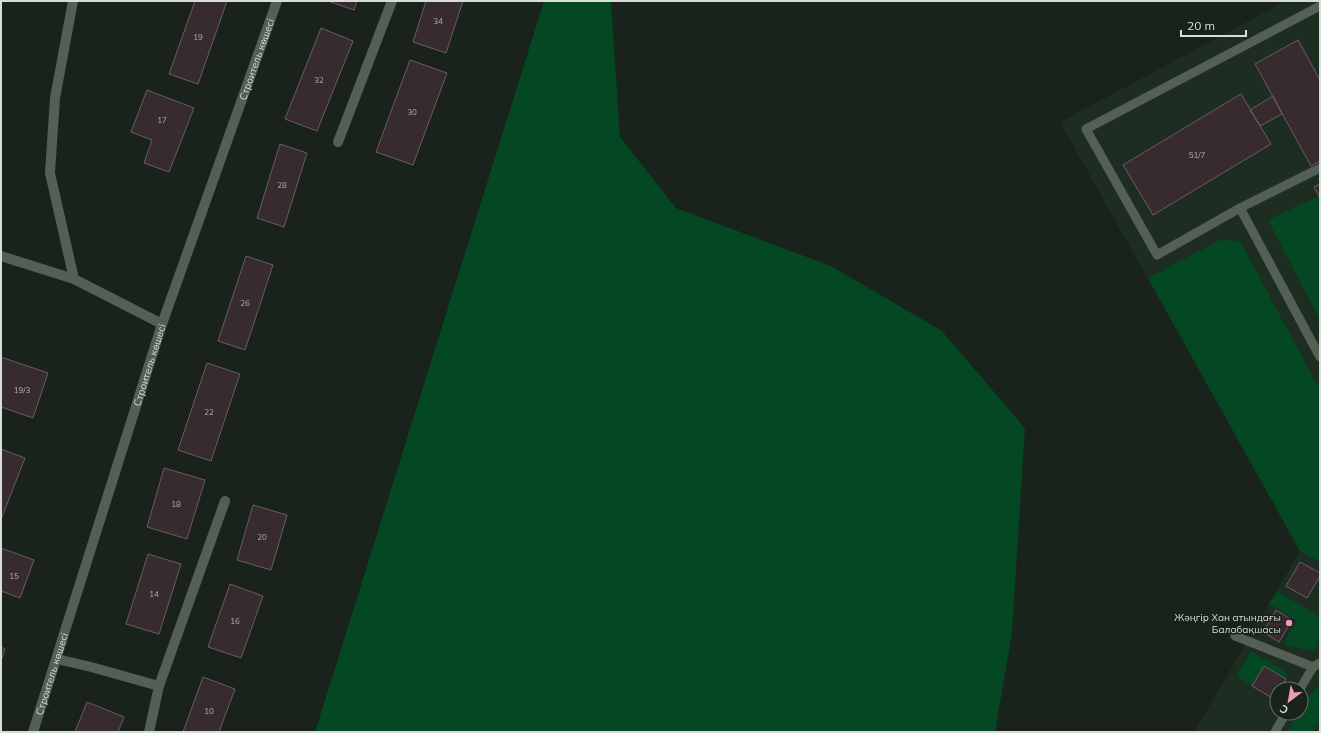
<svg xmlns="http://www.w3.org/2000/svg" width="1321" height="733" viewBox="0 0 1321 733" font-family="Mulish,sans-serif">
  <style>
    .built { fill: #1e2d22; fill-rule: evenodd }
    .green { fill: #034723 }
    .building { fill: #372b2f; stroke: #6a5d61 }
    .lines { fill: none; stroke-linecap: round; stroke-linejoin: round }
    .service { stroke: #545f56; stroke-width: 9 }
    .minor { stroke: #545f56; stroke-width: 10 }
    .poi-dot { fill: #f09ab7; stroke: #19221b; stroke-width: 1.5 }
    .labels { text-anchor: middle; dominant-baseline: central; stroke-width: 3; stroke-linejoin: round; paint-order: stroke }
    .number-label { font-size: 8px; fill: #afb0ae }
    .street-label { font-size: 10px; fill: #d7ddd8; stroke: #19221b }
    .poi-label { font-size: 10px; fill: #d7ddd8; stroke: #19221b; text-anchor: end }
  </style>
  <rect width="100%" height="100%" fill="#19221b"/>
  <path class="built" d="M1286,1h34v731h-126l106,-181 -240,-429zM1277,689h24v24h-24z"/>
  <path class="green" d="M544,1h67l9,136 56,71 155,58 111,65 83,97 -13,205 -17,99h-680z
    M1319,196l1,2v122l-52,-100z
    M1220,240l20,1 80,149v172l-20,-11 -152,-273z
    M1277,591l43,26c0,10 1,29 -7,34l-30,-7 14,-24 -28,-16z
    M1251,651l35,21 1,4 -1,3 -22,-12 -12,19 -16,-10z
    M1320,685v35l-7,12h-26l12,-19h2c0,-10 11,-23 19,-28z"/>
  <path class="building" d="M195,1h32l-29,83 -29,-10z
    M328,1h29l-3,9z
    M426,1h37l-17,52 -33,-11z
    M321,28l32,13 -36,90 -32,-12z
    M1298,40l22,40v81l-9,5 -56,-102z
    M410,60l37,13 -34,92 -37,-13z
    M147,90l47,18 -25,64 -25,-9 8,-23 -21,-8z
    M1241,94l30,50 -118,71 -30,-50z
    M1273,96l9,18 -22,12 -10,-16z
    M280,144l27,9 -23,74 -27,-9z
    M1320,184v14l-6,-11z
    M246,256l27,9 -28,85 -27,-9z
    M1,357l47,16 -15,45 -32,-11z
    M207,363l33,11 -29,87 -33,-11z
    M1,449l24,9 -23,59h-1z
    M164,468l41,12 -18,59 -40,-12z
    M253,505l34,10 -16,55 -34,-10z
    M1,548l33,12 -14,38 -19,-7z
    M148,554l33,10 -22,70 -33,-10z
    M1300,562l20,11v3l-13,22 -21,-12z
    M230,584l33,12 -22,62 -33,-11z
    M1276,610l16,10 -13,22 -16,-10z
    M1,647l4,2 -4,12z
    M1264,666l22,13 -6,10h-3v5l-3,5 -22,-13z
    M203,677l32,12 -16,43h-36z
    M87,702l37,15 -6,15h-43z"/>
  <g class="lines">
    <path class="service" d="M1320,6l-234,123 71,126 83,-47 80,-40
      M1240,208l80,149
      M1235,636l78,31
      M1300,689l13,-22 7,-4
      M1275,732l11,-19"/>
    <g class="minor">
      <path d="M73,1l-18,97 -5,75 24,106"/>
      <path d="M338,142l54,-141"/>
      <path d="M1,256l73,23 88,45"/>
      <path d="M57,659l34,8 68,19"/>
      <path id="s1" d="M33,732l129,-408 115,-323"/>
      <path d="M149,732l10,-46 66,-185"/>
    </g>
  </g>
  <circle class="poi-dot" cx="1289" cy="623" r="4"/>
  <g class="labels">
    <g class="number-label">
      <text x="438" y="21">34</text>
      <text x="198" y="37">19</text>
      <text x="319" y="80">32</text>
      <text x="412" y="112">30</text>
      <text x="162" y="120">17</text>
      <text x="1197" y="155">51/7</text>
      <text x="282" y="185">28</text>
      <text x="245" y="303">26</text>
      <text x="22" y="390">19/3</text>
      <text x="209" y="412">22</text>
      <text x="176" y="504">18</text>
      <text x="262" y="537">20</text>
      <text x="14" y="576">15</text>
      <text x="154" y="594">14</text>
      <text x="235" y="621">16</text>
      <text x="209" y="711">10</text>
    </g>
    <g class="street-label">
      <text stroke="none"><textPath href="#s1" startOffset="709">Строитель көшесі</textPath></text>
      <text stroke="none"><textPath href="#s1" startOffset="385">Строитель көшесі</textPath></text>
      <text stroke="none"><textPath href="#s1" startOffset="61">Строитель көшесі</textPath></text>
    </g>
    <g class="poi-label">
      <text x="1281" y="617">Жәңгір Хан атындағы<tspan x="1281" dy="12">Балабақшасы</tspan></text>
    </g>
  </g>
  <rect width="1321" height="733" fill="none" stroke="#d7ddd8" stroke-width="4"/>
  <g transform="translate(1289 701) rotate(211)"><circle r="19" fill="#19221b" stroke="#656d67"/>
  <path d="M0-3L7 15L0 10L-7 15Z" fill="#f09ab7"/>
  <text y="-6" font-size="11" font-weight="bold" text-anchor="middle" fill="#d7ddd8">С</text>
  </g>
  <path d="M1181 30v6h65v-6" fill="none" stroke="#d7ddd8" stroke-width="2"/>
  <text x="1187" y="30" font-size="12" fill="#d7ddd8" stroke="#19221b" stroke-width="3" paint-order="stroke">20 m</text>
</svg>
